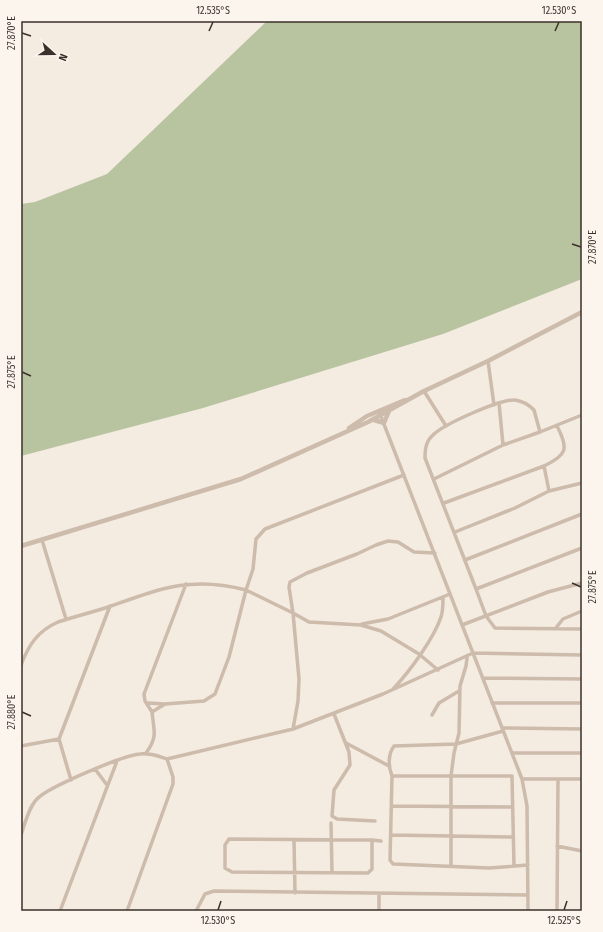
<svg xmlns="http://www.w3.org/2000/svg" width="603" height="932" viewBox="0 0 603 932" font-family="'Fira Sans Condensed',sans-serif">
  <style>
    .green { fill: #b8c4a0 }
    .lines { fill: none; stroke-linecap: round; stroke-linejoin: round }
    .minor { stroke: #cdbbac; stroke-width: 3.5 }
    .tertiary { stroke: #cdbbac; stroke-width: 4.5 }
    .ticks { fill: none; stroke: #3b302b; stroke-width: 1.5 }
    .neatline { fill: none; stroke: #3b302b; stroke-width: 1.5 }
    .ticks-label { font-size: 10px; text-anchor: middle; fill: #3b302b }
  </style>
  <rect width="100%" height="100%" fill="#f4ebe1"/>
  <path class="green" d="M267,21h315v258l-139,55 -240,74 -182,48v-252l14,-2 72,-28z"/>
  <g class="lines">
    <path class="minor" d="M488,361l6,44
      M424,391l22,35
      M380,414l142,365 5,27 1,105
      M503,445l37,-13
      M544,466c23,-11 25,-17 13,-40
      M434,479l69,-34 -4,-42
      M549,491l33,-8
      M444,503l100,-37 5,25 -34,17 -60,24
      M42,540l24,79
      M582,548l-106,41 10,27 9,12 87,1
      M435,553l-21,-1 -16,-10 -10,-1 -12,4 -19,9 -50,19 -17,9 -1,5 4,26 16,9 52,3 20,6 38,23 19,16
      M465,560l117,-46
      M476,589l-51,-131c0,-9 1,-17 8,-23 11,-11 67,-36 82,-35 7,1 14,5 19,10l6,22 42,-17
      M362,624l26,-5 62,-25
      M462,625l86,-33 34,-9
      M555,629l8,-10 19,-8
      M21,665c8,-21 17,-34 37,-43 18,-6 36,-10 53,-16 51,-18 81,-30 135,-16l-17,67 -14,37 -11,7 -39,3 -13,8c2,19 6,25 -6,41
      M483,678l99,1
      M394,688c16,-17 40,-50 47,-71 2,-6 2,-13 2,-19
      M148,703l17,1
      M492,703h90
      M152,712l-7,-11 -1,-7 42,-110
      M334,714l15,38 1,13 -16,25 -2,26 5,3 38,2
      M432,715l7,-12 20,-12
      M502,728l80,1
      M293,729l5,-28 1,-22 -6,-66 -47,-23 7,-21 3,-30 9,-10 139,-54
      M59,739l12,41
      M346,743l43,23
      M21,746l38,-7 51,-133
      M512,753h70
      M95,769l12,16
      M392,776c-4,-10 -4,-22 2,-30l62,-2 47,-13
      M522,779h60
      M392,806l120,1
      M331,823l1,50
      M21,835c4,-12 8,-28 16,-36 11,-12 87,-44 103,-45 10,-1 18,2 27,5l126,-30 90,-35 90,-41 109,2
      M391,835l121,2
      M294,840l1,53
      M372,840v29l-4,4 -136,-1 -7,-4v-23l4,-6 143,1 9,1
      M557,846l25,5
      M451,866v-90l3,-23 5,-20 1,-47 6,-20 1,-8
      M514,866l-2,-90h-120l-2,84 3,4 96,4 39,-3
      M60,911l57,-150
      M127,911l46,-127v-7l-6,-18
      M196,911l9,-17 9,-3 314,4
      M379,911v-17
      M557,911l1,-132"/>
    <path class="tertiary" d="M374,420l10,3 5,-12
      M349,428l18,-12 38,-16
      M21,546l220,-67 127,-57 56,-31 64,-30 94,-49"/>
  </g>
  <path class="ticks" d="M209,31l4,-9M555,31l4,-9M22,33l9,3M572,244l9,3M22,372l9,4M572,583l9,4M22,712l9,4M218,910l3,-9M564,910l3,-9"/>
  <rect width="603" height="932" fill="none" stroke="#fbf5ee" stroke-width="44"/>
  <g transform="translate(54 54) rotate(111)" stroke="#fbf5ee" stroke-width="3" paint-order="stroke">
  <path d="M0-3L7 15L0 10L-7 15Z" fill="#3b302b"/>
  <text y="-6" font-size="11" font-weight="bold" text-anchor="middle" fill="#3b302b">N</text>
  </g>
  <rect x="22" y="22" width="559" height="888" class="neatline"/>
  <g class="ticks-label">
    <text x="213" y="14">12.535°S</text>
    <text x="559" y="14">12.530°S</text>
    <text transform="translate(11 33) rotate(-90)" y="4">27.870°E</text>
    <text transform="translate(592 247) rotate(-90)" y="4">27.870°E</text>
    <text transform="translate(11 372) rotate(-90)" y="4">27.875°E</text>
    <text transform="translate(592 587) rotate(-90)" y="4">27.875°E</text>
    <text transform="translate(11 712) rotate(-90)" y="4">27.880°E</text>
    <text x="218" y="924">12.530°S</text>
    <text x="564" y="924">12.525°S</text>
  </g>
</svg>
